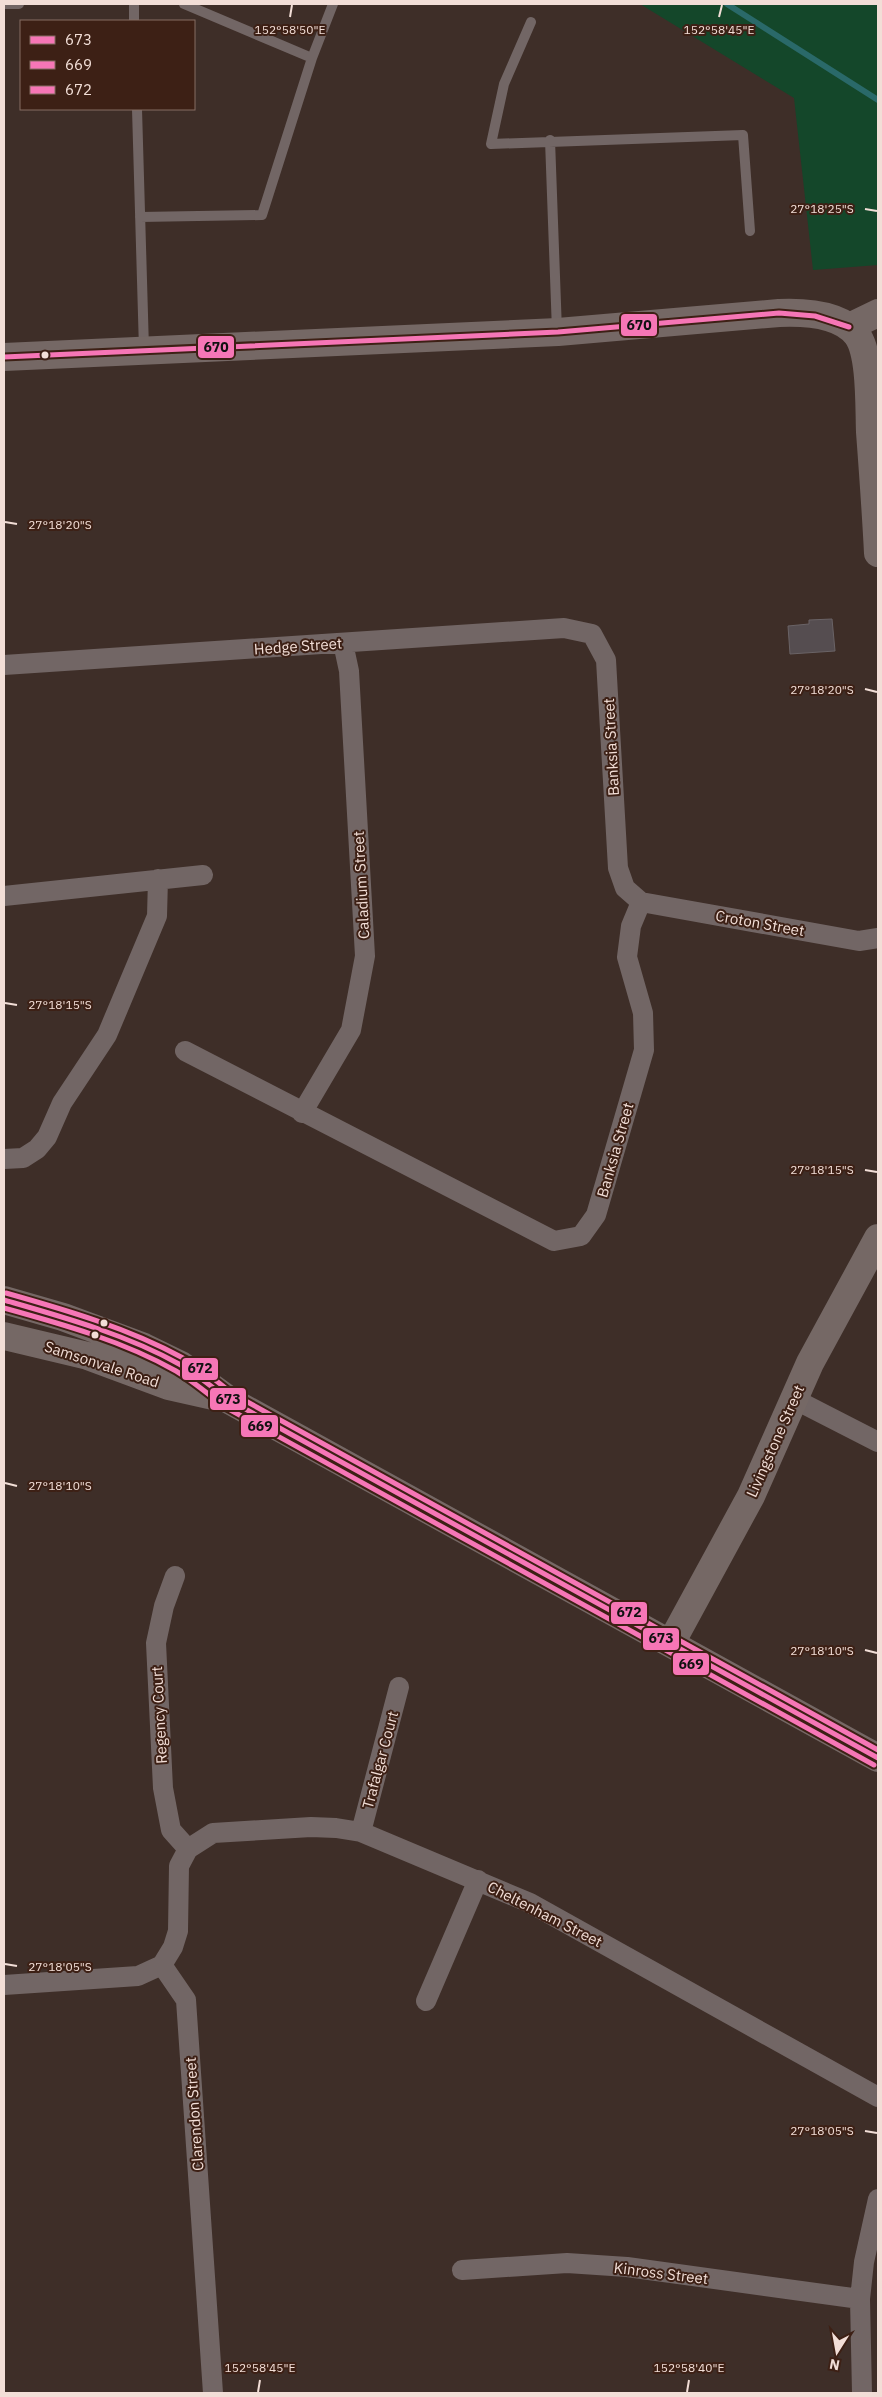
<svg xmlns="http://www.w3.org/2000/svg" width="882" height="2397" viewBox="0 0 882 2397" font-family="'IBM Plex Sans',sans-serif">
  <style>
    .green { fill: #14472a }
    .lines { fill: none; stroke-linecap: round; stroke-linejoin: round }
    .stream { stroke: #2a6969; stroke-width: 6 }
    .building { fill: #554d50; stroke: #6a6366 }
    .lane { stroke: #726665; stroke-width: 10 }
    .street { stroke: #726665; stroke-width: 20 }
    .secondary { stroke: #756865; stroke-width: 28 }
    .bus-1-casing { stroke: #3d2015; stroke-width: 9 }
    .bus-2-casing { stroke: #3d2015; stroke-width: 9 }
    .bus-3-casing { stroke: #3d2015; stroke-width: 9 }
    .bus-4-casing { stroke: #3d2015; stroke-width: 9 }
    .bus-1 { stroke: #f676b6; stroke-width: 5 }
    .bus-2 { stroke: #f676b6; stroke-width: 5 }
    .bus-3 { stroke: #f676b6; stroke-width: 5 }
    .bus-4 { stroke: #f676b6; stroke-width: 5 }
    .ticks { fill: none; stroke: #f2ded7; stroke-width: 2 }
    .bus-dot { fill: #f2ded7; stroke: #3d2015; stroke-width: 2 }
    .labels { text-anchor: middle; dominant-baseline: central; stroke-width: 4; stroke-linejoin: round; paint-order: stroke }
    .street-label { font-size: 15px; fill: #f2ded7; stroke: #3d2015 }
    .ticks-label { font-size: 12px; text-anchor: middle; fill: #f2ded7; stroke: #3d2015; stroke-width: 4; stroke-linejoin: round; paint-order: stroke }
    .line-badge { stroke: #3d2015; stroke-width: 2 }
    .pale-badge-label { font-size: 14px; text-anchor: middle; font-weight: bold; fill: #111 }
  </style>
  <rect width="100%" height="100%" fill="#3e2e28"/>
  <path class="green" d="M640,4h238v261l-65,5 -19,-172z"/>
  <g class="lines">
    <path class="stream" d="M727,4l151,96"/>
  </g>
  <path class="building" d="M832,619l3,32 -45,3 -2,-28 21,-2v-4z"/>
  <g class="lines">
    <path class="lane" d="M4,4h15
      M134,4v17
      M184,4l128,54
      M531,22l-27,62 -13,60 252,-9 7,96
      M137,109l7,240
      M550,140l7,191
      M140,217l122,-2 50,-157 21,-54"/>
    <path class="street" d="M4,665l560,-37 28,6 14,26 12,208 7,20 16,14 218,39 19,-3
      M4,896l199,-21
      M185,1051l369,190 27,-5 15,-21 48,-165 -1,-37 -16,-56 4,-31 10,-24
      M302,1113l49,-83 14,-74 -16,-285 -6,-28
      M4,1159l19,-1 14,-9 10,-12 15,-34 45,-68 50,-119 1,-37
      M794,1399l84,43
      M175,1576l-11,30 -8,37 7,145 8,42 17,19
      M361,1832l38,-145
      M4,1985l134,-9 24,-11
      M426,2001l52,-121
      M462,2270l105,-7 60,4 233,32
      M213,2393l-27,-393 -24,-35 11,-18 5,-16 1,-65 9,-17 25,-16 98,-6 25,1 25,4 169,71 348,194
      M862,2393l-2,-94 4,-37 14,-63"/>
    <path class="secondary" d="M849,327l29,-14
      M4,357l554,-25 221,-19c24,-1 61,0 78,22 14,19 12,72 13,97 3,40 6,81 8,121
      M4,1300l59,17 81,30 37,18 48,35 649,358
      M4,1336l84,20 81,30 49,11
      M671,1643l80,-147 59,-133 68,-125"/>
    <g class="bus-1-casing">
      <path id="bus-1" d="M4,1300c59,17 121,34 175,64 18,10 34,24 50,36l649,358"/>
    </g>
    <g class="bus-2-casing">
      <path id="bus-2" d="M4,1308c58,16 119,33 172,63 17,10 33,24 49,36l649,358"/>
    </g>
    <g class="bus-3-casing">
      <path id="bus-3" d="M6,1293c60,17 122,35 177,65 18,9 34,24 50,36l645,356"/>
    </g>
    <g class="bus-4-casing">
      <path id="bus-4" d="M4,357l554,-25 221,-19 36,3 34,11"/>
    </g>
    <use href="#bus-1" class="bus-1"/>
    <use href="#bus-2" class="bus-2"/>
    <use href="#bus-3" class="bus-3"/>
    <use href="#bus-4" class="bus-4"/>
  </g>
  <path class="ticks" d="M290,17l2,-12M719,17l3,-12M865,209l12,2M5,522l12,2M865,689l12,3M5,1003l12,2M865,1170l12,2M5,1483l12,3M865,1650l12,3M5,1964l12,2M865,2131l12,2M258,2392l2,-12M687,2392l2,-12"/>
  <g class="bus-dot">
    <circle cx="45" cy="355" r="4.5"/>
    <circle cx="104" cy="1323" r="4.5"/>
    <circle cx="95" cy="1335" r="4.5"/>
  </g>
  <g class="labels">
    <g class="street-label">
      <text transform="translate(298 646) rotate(-4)">Hedge Street</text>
      <text transform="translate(611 747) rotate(-93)">Banksia Street</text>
      <text transform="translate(361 885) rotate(-93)">Caladium Street</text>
      <text transform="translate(760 923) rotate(10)">Croton Street</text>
      <text transform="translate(615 1150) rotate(-74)">Banksia Street</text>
      <text transform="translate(102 1364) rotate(18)">Samsonvale Road</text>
      <text transform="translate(775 1441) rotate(-66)">Livingstone Street</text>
      <text transform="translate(159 1715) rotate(-93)">Regency Court</text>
      <text transform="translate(380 1760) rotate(-75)">Trafalgar Court</text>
      <text transform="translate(545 1914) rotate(27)">Cheltenham Street</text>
      <text transform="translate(194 2114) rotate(-94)">Clarendon Street</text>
      <text transform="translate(661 2273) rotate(7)">Kinross Street</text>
    </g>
  </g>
  <g class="ticks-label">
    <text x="290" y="34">152°58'50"E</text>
    <text x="719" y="34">152°58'45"E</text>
    <text x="822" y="213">27°18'25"S</text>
    <text x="60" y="529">27°18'20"S</text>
    <text x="822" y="694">27°18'20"S</text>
    <text x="60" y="1009">27°18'15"S</text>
    <text x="822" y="1174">27°18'15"S</text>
    <text x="60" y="1490">27°18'10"S</text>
    <text x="822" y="1655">27°18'10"S</text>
    <text x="60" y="1971">27°18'05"S</text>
    <text x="822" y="2135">27°18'05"S</text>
    <text x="260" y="2372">152°58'45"E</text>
    <text x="689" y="2372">152°58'40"E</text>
  </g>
  <g class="line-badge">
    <rect x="620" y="313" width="38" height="24" rx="5" fill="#f676b6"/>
    <rect x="197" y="335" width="38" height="24" rx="5" fill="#f676b6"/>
    <rect x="181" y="1357" width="38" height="24" rx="5" fill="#f676b6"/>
    <rect x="209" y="1387" width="38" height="24" rx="5" fill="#f676b6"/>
    <rect x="240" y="1414" width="39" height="24" rx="5" fill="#f676b6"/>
    <rect x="610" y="1601" width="38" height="24" rx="5" fill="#f676b6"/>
    <rect x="642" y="1627" width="38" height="24" rx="5" fill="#f676b6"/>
    <rect x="672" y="1652" width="38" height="24" rx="5" fill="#f676b6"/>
  </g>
  <g class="pale-badge-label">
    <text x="639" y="330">670</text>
    <text x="216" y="352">670</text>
    <text x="200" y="1373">672</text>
    <text x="228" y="1404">673</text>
    <text x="260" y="1431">669</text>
    <text x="629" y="1617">672</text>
    <text x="661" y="1643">673</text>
    <text x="691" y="1669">669</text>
  </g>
  <rect width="882" height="2397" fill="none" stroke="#f2ded7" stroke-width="10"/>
  <rect x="20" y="20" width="175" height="90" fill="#3d2015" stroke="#856c63"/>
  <rect x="30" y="36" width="25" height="8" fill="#f676b6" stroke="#856c63"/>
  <text x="65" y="45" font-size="15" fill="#f2ded7">673</text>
  <rect x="30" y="61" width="25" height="8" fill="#f676b6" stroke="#856c63"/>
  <text x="65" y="70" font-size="15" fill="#f2ded7">669</text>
  <rect x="30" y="86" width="25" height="8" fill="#f676b6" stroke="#856c63"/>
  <text x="65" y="95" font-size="15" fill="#f2ded7">672</text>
  <g transform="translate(837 2352) rotate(191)" stroke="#3d2015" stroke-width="4" paint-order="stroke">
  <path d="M0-4L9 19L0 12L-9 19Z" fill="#f2ded7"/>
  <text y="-8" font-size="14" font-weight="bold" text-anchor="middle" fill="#f2ded7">N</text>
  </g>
</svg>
